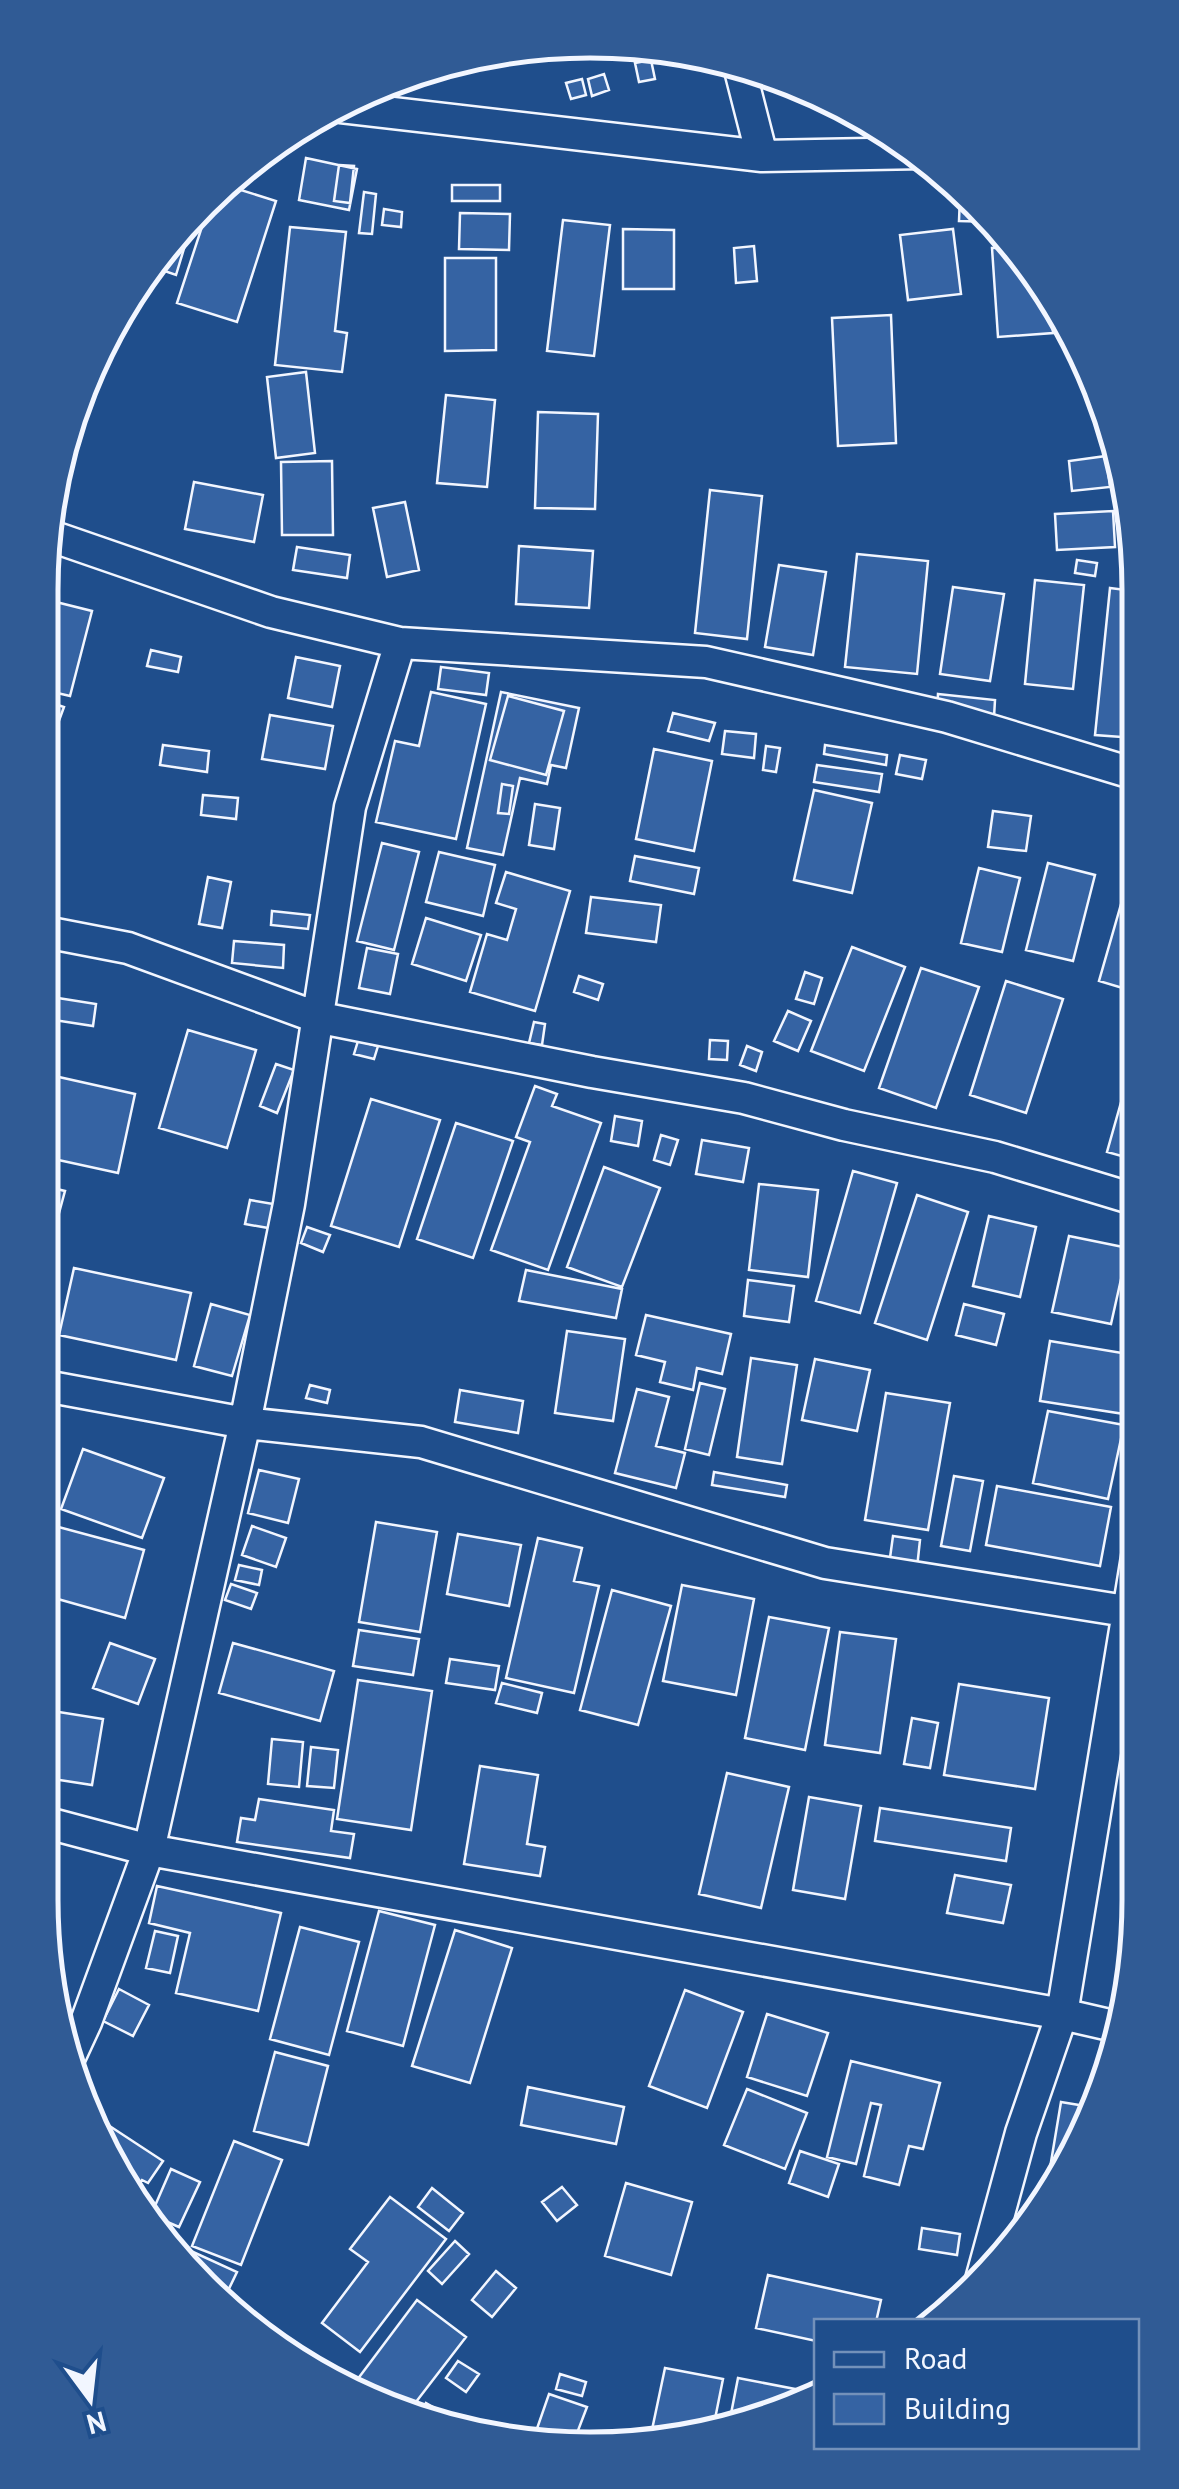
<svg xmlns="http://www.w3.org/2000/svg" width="1179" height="2489" viewBox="0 0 1179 2489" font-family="'PT Sans',sans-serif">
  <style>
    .building { fill: #3563a3; stroke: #f2f6ff; stroke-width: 2.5 }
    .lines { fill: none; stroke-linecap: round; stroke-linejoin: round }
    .street-casing { stroke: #f2f6ff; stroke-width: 35 }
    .street { stroke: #1f4e8c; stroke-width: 30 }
    .rim { fill: none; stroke: #f2f6ff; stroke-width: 5 }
  </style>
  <rect width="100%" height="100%" fill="#1f4e8c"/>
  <path class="building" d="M651,60l4,19 -16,3 -4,-19z
    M604,74l5,16 -17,6 -4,-17z
    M582,79l4,16 -15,4 -5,-16z
    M306,158l51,11 -8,41 -50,-10z
    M339,165l15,1 -4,37 -16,-2z
    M225,185l51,16 -39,121 -60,-19 36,-110z
    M452,185h48v16h-48z
    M364,192l12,2 -4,40 -13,-1z
    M960,196h7l25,26 -33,-1z
    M196,209l-20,66 -20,-7z
    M384,209l18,3 -1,15 -19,-2z
    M460,213l50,1 -1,36 -50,-1z
    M563,220l47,5 -16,131 -47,-5z
    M290,227l56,5 -11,99 12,2 -5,39 -67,-7z
    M623,229l51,1v59h-51z
    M953,229l8,65 -53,6 -8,-65z
    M754,246l3,35 -21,2 -2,-35z
    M1017,247l34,52 2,34 -55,4 -6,-89z
    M445,258h51v92l-51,1z
    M891,315l5,128 -58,3 -6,-128z
    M306,372l9,81 -39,5 -9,-81z
    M446,395l49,5 -8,87 -50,-4z
    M538,412l60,2 -3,95 -60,-1z
    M1106,456l4,31 -38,4 -3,-30z
    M332,461l1,74h-51l-1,-73z
    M194,482l69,13 -9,47 -69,-13z
    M710,490l52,6 -15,143 -52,-6z
    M405,502l14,68 -32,7 -14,-69z
    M1113,511l2,36 -58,3 -2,-36z
    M519,546l74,5 -4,57 -73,-4z
    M297,547l53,8 -3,23 -54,-8z
    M857,554l71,7 -11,113 -72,-7z
    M1077,560l20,3 -2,13 -20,-3z
    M779,565l47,7 -13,83 -48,-8z
    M1035,580l49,5 -11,104 -48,-5z
    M953,587l51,7 -14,87 -50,-7z
    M1110,588l24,3 1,147 -40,-3z
    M40,598l52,13 -22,85 -30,-7z
    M151,650l30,7 -3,15 -31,-6z
    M296,657l44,9 -8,41 -44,-9z
    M441,667l48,6 -3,22 -48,-6z
    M431,692l55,12 -30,135 -80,-17 19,-81 24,5z
    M501,692l78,16 -13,60 -15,-3 -4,19 -27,-6 -17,77 -36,-7z
    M938,694l57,6 -1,17 -57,-7z
    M508,696l56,15 -18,64 -56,-15z
    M40,699l24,8 -14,38 -10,-4z
    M673,713l42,10 -6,18 -41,-10z
    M270,715l63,11 -8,43 -63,-10z
    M725,731l31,3 -2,24 -32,-4z
    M163,745l46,6 -2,21 -47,-7z
    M825,745l62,10 -1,10 -62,-11z
    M766,746l14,2 -4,24 -13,-2z
    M654,749l58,12 -18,90 -58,-12z
    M900,755l26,5 -4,19 -26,-5z
    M817,765l65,9 -3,18 -65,-10z
    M40,768l11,1 -11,97z
    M502,784l11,2 -4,28 -11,-1z
    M814,790l58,13 -20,90 -58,-13z
    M203,795l35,3 -2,21 -35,-4z
    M535,804l25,4 -6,41 -25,-4z
    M993,811l38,5 -5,35 -38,-4z
    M382,843l37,9 -25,98 -37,-9z
    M439,852l56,13 -12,51 -57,-14z
    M635,856l64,12 -5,26 -64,-13z
    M1048,863l47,12 -22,86 -47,-11z
    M1132,866h3l1,126 -37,-11z
    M979,868l41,10 -18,74 -41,-9z
    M506,872l64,19 -35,120 -65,-19 17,-58 20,6 9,-31 -20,-6z
    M208,877l23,5 -9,46 -23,-4z
    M591,897l70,8 -5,37 -70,-9z
    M272,911l38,4 -2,14 -37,-4z
    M426,918l55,17 -15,46 -54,-17z
    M234,941l50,4 -1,23 -51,-5z
    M852,947l53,20 -41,104 -53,-20z
    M367,948l31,6 -8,40 -31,-6z
    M921,968l58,19 -43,121 -57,-20z
    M805,972l17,6 -8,26 -18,-5z
    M579,976l24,8 -5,16 -24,-8z
    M1006,981l57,18 -37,114 -56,-18z
    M58,998l38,6 -3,22 -39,-6z
    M788,1011l23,10 -13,30 -24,-10z
    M534,1022l11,2 -3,21 -13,-2z
    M188,1030l68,20 -29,98 -68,-20z
    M710,1040l18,1 -1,19 -18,-1z
    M358,1041l20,5 -4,13 -20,-5z
    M747,1046l15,6 -6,19 -16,-6z
    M1133,1060l3,1v99l-29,-8z
    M276,1064l18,6 -17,43 -17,-7z
    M50,1075l85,19 -17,79 -78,-17v-37z
    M535,1086l22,8 -5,12 49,17 -53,147 -57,-20 39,-108 -14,-5z
    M371,1099l69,21 -41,127 -68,-21z
    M615,1116l27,5 -4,25 -27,-5z
    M456,1123l57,18 -40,117 -56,-19z
    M661,1135l17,5 -8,25 -16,-5z
    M702,1140l47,8 -6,34 -47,-8z
    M604,1167l56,21 -38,99 -55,-20z
    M853,1171l44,12 -37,130 -44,-12z
    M759,1184l59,6 -10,87 -59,-7z
    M40,1185l25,6 -25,92z
    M917,1195l51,17 -41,128 -52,-17z
    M250,1200l29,5 -5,24 -29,-5z
    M989,1216l47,11 -16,70 -47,-11z
    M307,1227l23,8 -7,17 -22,-9z
    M1069,1236l59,12 -17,76 -59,-12z
    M74,1268l117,25 -15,67 -117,-25z
    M526,1270l96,19 -6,29 -97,-17z
    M748,1280l46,6 -5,36 -45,-6z
    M211,1304l39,11 -18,61 -38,-10z
    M964,1304l40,10 -8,31 -40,-10z
    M646,1315l85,19 -9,40 -25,-6 -4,22 -33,-8 5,-20 -29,-7z
    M567,1331l58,8 -12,82 -58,-8z
    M1050,1341l84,14 -10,59 -84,-13z
    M751,1358l46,7 -15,99 -45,-7z
    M815,1359l55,11 -13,61 -55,-11z
    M700,1383l25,6 -16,66 -24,-6z
    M310,1385l20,5 -3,13 -21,-5z
    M637,1389l32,8 -13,49 29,7 -9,35 -61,-15z
    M460,1390l63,11 -5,32 -63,-11z
    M886,1393l64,10 -22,127 -63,-10z
    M1048,1411l76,14 -16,74 -75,-16z
    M83,1449l81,29 -22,60 -81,-29z
    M259,1470l40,9 -11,44 -40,-10z
    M714,1472l73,13 -2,12 -73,-12z
    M954,1476l29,5 -13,70 -29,-5z
    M997,1486l114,21 -11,59 -114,-21z
    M40,1522l104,28 -19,68 -85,-24z
    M376,1522l61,10 -17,100 -61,-10z
    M252,1526l34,12 -10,29 -34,-12z
    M458,1534l63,11 -12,61 -62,-12z
    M893,1536l27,4 -3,28 -28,-3z
    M538,1538l44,10 -8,33 25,5 -25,107 -68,-15z
    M239,1565l23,5 -3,15 -24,-5z
    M231,1584l26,9 -6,16 -26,-9z
    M682,1585l72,14 -18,96 -73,-14z
    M612,1590l59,16 -33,119 -58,-15z
    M769,1617l60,11 -24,122 -60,-12z
    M359,1630l60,9 -6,36 -60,-9z
    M840,1632l56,7 -16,114 -55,-8z
    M110,1643l45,16 -17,45 -45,-16z
    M233,1643l101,28 -14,50 -101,-28z
    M450,1659l49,7 -4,24 -49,-7z
    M358,1680l74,11 -21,139 -74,-11z
    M502,1683l40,10 -5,20 -41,-10z
    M959,1684l90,14 -14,91 -91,-14z
    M40,1709l63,10 -11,66 -52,-8z
    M912,1718l26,5 -8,45 -26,-4z
    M272,1739l31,3 -4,45 -31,-3z
    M311,1747l27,3 -4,38 -27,-2z
    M480,1766l58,9 -11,69 18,3 -5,29 -76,-12z
    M727,1773l62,14 -28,121 -62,-14z
    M809,1797l52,9 -16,93 -52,-9z
    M259,1799l75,11 -3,21 23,3 -4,24 -113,-16 4,-24 14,2z
    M880,1808l131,20 -5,33 -131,-20z
    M955,1875l56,10 -8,38 -56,-10z
    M157,1886l124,27 -23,98 -82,-18 14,-60 -41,-10z
    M379,1911l56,14 -32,121 -56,-15z
    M300,1927l59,15 -30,113 -59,-16z
    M455,1930l57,18 -42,135 -58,-17z
    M155,1931l23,5 -8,37 -24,-5z
    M119,1989l30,16 -16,31 -30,-15z
    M685,1990l58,22 -36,96 -58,-22z
    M767,2014l61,19 -21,63 -60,-19z
    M275,2052l53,14 -20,79 -54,-14z
    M851,2061l89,22 -17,66 -14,-3 -10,39 -35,-9 17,-71 -10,-2 -15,61 -29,-7z
    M528,2087l96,20 -8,37 -95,-19z
    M747,2089l60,24 -22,56 -61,-24z
    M1061,2102l36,6 -50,78z
    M105,2123l58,38 -15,22 -6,-3 -10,14 -33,-62z
    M234,2141l48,19 -41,105 -49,-19z
    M800,2151l39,13 -11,33 -39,-14z
    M171,2169l29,13 -21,45 -28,-12z
    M626,2183l66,19 -21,73 -66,-19z
    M562,2187l15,18 -20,16 -15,-19z
    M432,2188l31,25 -14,18 -31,-24z
    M390,2197l56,42 -86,113 -38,-29 46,-61 -18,-13z
    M922,2228l38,6 -3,21 -38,-6z
    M455,2241l14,13 -27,30 -14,-13z
    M180,2246l57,26 -12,25 -49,-43z
    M496,2271l20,17 -24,29 -20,-17z
    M768,2275l113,25 -5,22h-60v19l-60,-13z
    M417,2300l49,37 -57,74 -22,-8 -30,-23z
    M458,2361l21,13 -13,18 -20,-14z
    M665,2368l58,11 -10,50 -51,15h-13z
    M560,2374l26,8 -4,14 -26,-7z
    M738,2378l78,15v4l-87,27z
    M549,2394l38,13 -13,34 -41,-1z
    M426,2403l34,19 -3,7 -38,-14z"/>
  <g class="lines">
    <g class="street-casing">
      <path id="street" d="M740,70l22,86
        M341,107l421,49 161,-3
        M51,536l220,76 129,31 306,19 241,55 188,57
        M40,931l88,17 188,69 276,55 152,26 100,27 151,32 142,43
        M40,1385l205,38 176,19 404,121 313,50
        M40,1821l109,29 913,164 52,12
        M67,2063l19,-41 63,-172 96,-427 44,-219 61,-397 50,-164
        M979,2287l42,-154 41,-119 76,-463"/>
    </g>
    <use href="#street" class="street"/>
  </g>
  <path d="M0 0H1179V2489H0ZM590 58H590A532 532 0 0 1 1122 590V1900A532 532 0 0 1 590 2432H590A532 532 0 0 1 58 1900V590A532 532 0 0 1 590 58Z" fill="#305b95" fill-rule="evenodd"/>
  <path class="rim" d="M590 58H590A532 532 0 0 1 1122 590V1900A532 532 0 0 1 590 2432H590A532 532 0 0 1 58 1900V590A532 532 0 0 1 590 58Z"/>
  <rect x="814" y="2319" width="325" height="130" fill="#1f4e8c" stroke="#7391ba" stroke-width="2.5"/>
  <rect x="834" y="2352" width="50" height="15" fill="#1f4e8c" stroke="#7391ba" stroke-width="2.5"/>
  <text x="904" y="2369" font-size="30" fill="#f2f6ff">Road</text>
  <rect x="834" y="2394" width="50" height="30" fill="#3563a3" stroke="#7391ba" stroke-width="2.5"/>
  <text x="904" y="2419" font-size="30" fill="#f2f6ff">Building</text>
  <g transform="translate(90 2399) rotate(165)" stroke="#1f4e8c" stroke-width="8" paint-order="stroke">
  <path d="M0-8L18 38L0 25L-18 38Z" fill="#f2f6ff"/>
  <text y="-15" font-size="28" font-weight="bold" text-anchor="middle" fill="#f2f6ff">N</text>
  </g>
</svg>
